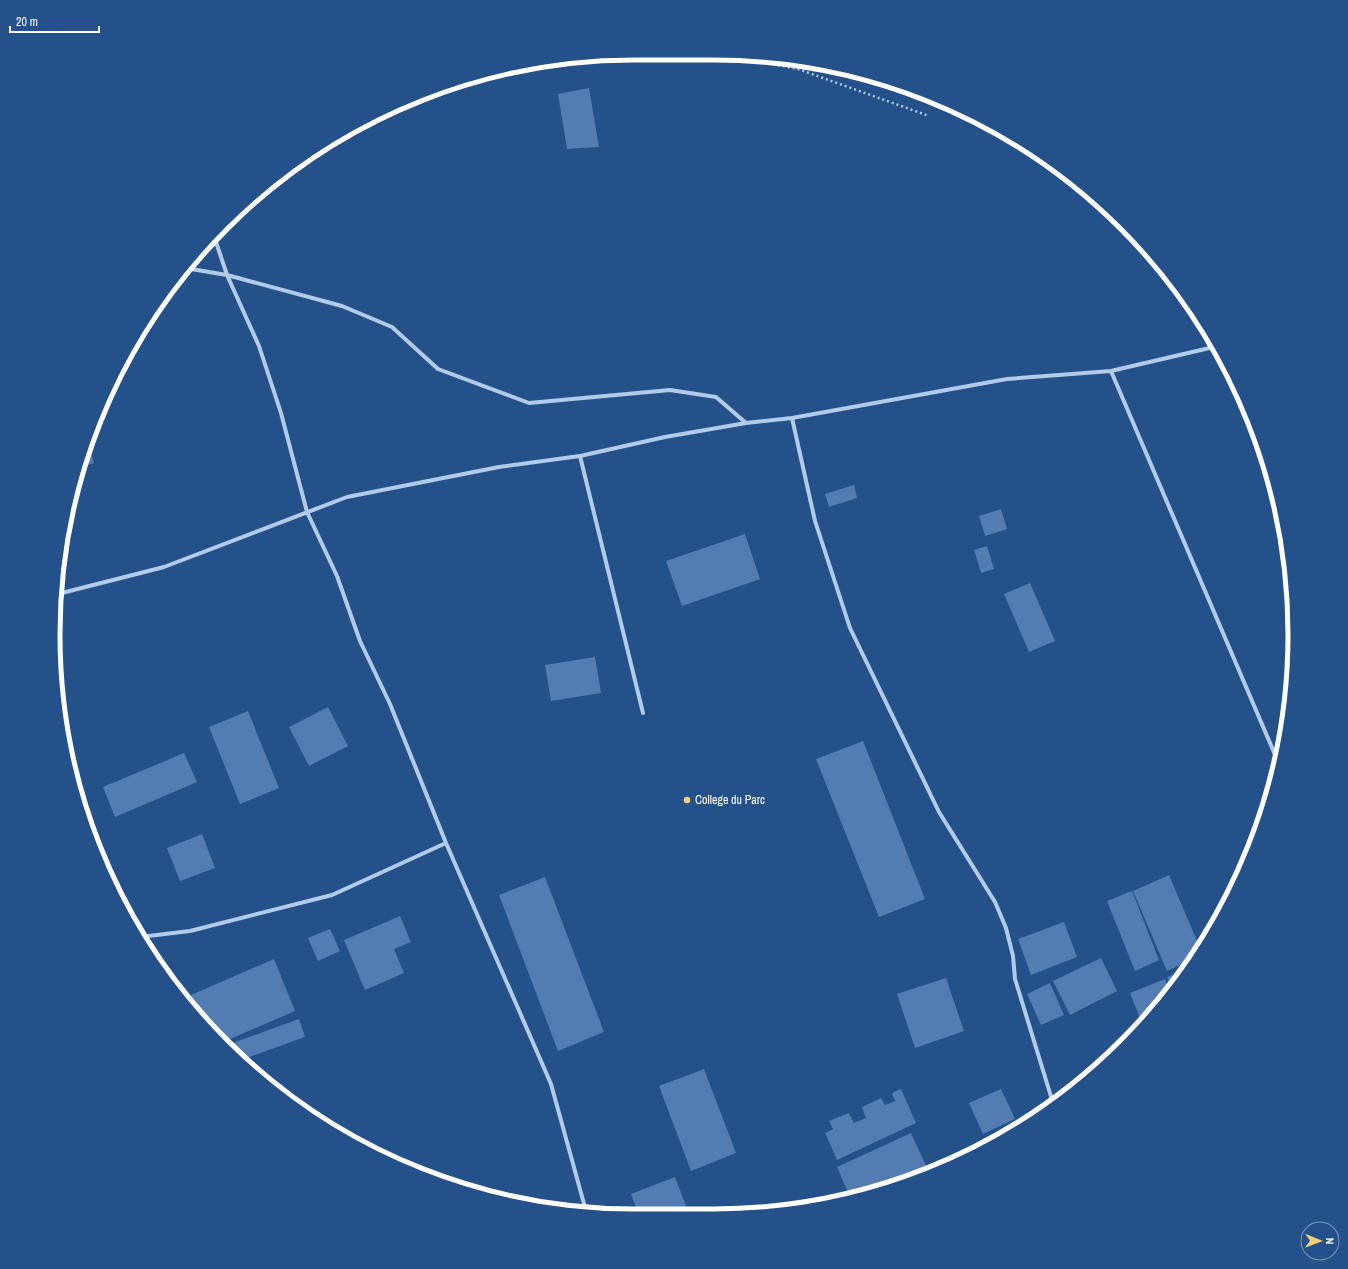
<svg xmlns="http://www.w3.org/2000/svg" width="1348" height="1269" viewBox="0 0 1348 1269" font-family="'Archivo Narrow',sans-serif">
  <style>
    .building { fill: #527cb2 }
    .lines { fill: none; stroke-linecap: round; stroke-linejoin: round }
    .path { stroke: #b2cbea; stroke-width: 2.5; stroke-dasharray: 2 3; stroke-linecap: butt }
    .street { stroke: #b2cbea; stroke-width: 4 }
    .poi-dot { fill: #f3d077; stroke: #25518a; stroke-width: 1.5 }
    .labels { text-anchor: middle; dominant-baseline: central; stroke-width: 3; stroke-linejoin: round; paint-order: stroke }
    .poi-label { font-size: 12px; fill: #fff; stroke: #25518a; text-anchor: start }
    .rim { fill: none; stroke: #fff; stroke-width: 5 }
  </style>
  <rect width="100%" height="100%" fill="#25518a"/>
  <path class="building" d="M589,88l10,59 -32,2 -9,-55z
    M89,446l5,17 -14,4z
    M854,485l3,13 -28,9 -4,-13z
    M1001,509l6,20 -22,7 -6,-20z
    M745,534l15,45 -78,27 -16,-45z
    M987,546l7,23 -13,4 -7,-23z
    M1030,583l25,58 -26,11 -25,-58z
    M595,657l6,36 -50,8 -6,-36z
    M328,707l20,39 -39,20 -20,-39z
    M248,711l31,77 -39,16 -31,-77z
    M863,741l62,158 -46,18 -63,-158z
    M184,753l13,29 -82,35 -12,-30z
    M202,834l13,34 -35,13 -13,-33z
    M1169,875l31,73 -7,11 -26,12 -34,-80z
    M545,877l59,155 -46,19 -59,-156z
    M1132,891l27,69 -24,11 -28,-70z
    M400,916l11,26 -17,7 10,24 -39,17 -21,-50z
    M1064,922l13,35 -46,18 -13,-36z
    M330,929l10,22 -22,10 -10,-23z
    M1101,958l16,33 -47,24 -17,-34z
    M274,959l21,52 -74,32 -22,-29 -8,-19z
    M1187,969l-12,19 -2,3 -6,-14z
    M946,978l18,53 -49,17 -18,-54z
    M1165,979l5,14 -28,30 -12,-30z
    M1050,983l14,32 -23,10 -14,-31z
    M299,1019l6,18 -64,23 -17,-14z
    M704,1069l32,84 -45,18 -32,-85z
    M901,1089l15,34 -79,37 -12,-27 8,-4 -4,-8 20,-8 5,10 12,-5 -4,-11 19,-9 4,7 10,-4 -3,-8z
    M1001,1089l14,30 -32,15 -14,-31z
    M911,1133l17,37 -36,17 -42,10 -13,-30z
    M675,1177l14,37 -50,2 -8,-22z"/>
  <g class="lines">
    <path class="path" d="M719,54l79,15 131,47
      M546,62l118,-9"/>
    <path class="street" d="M214,236l13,39 32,71 22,67 26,99 30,64 23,65 30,63 56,139 105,241 35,127
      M185,268l42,7 115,31 50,21 46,42 91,34 141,-13 46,7 30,26
      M1111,371l168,393
      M792,418l23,103 35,107 89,184 56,90 11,26 7,28 2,23 38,124
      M580,456l63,257
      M54,595l110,-28 183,-70 152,-30 81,-11 85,-19 81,-14 46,-5 215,-39 104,-8 107,-25
      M140,937l50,-6 142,-36 114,-52"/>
  </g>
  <circle class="poi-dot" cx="687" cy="800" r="4"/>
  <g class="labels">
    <g class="poi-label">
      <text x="695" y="800">College du Parc</text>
    </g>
  </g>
  <path d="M0 0H1348V1269H0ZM634 60H714A574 574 0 0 1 1288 634V635A574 574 0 0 1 714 1209H634A574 574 0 0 1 60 635V634A574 574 0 0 1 634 60Z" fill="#25518a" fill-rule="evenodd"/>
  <path class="rim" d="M634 60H714A574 574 0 0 1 1288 634V635A574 574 0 0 1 714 1209H634A574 574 0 0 1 60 635V634A574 574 0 0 1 634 60Z"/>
  <g transform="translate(1320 1241) rotate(91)"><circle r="19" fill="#25518a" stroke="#7c97b9"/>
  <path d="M0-3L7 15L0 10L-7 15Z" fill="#f3d077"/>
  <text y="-6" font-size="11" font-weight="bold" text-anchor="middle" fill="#ffffff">N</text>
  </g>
  <path d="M10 26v6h89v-6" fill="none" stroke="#ffffff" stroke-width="2"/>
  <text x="16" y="26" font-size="12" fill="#ffffff" stroke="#25518a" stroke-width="3" paint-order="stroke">20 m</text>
</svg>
